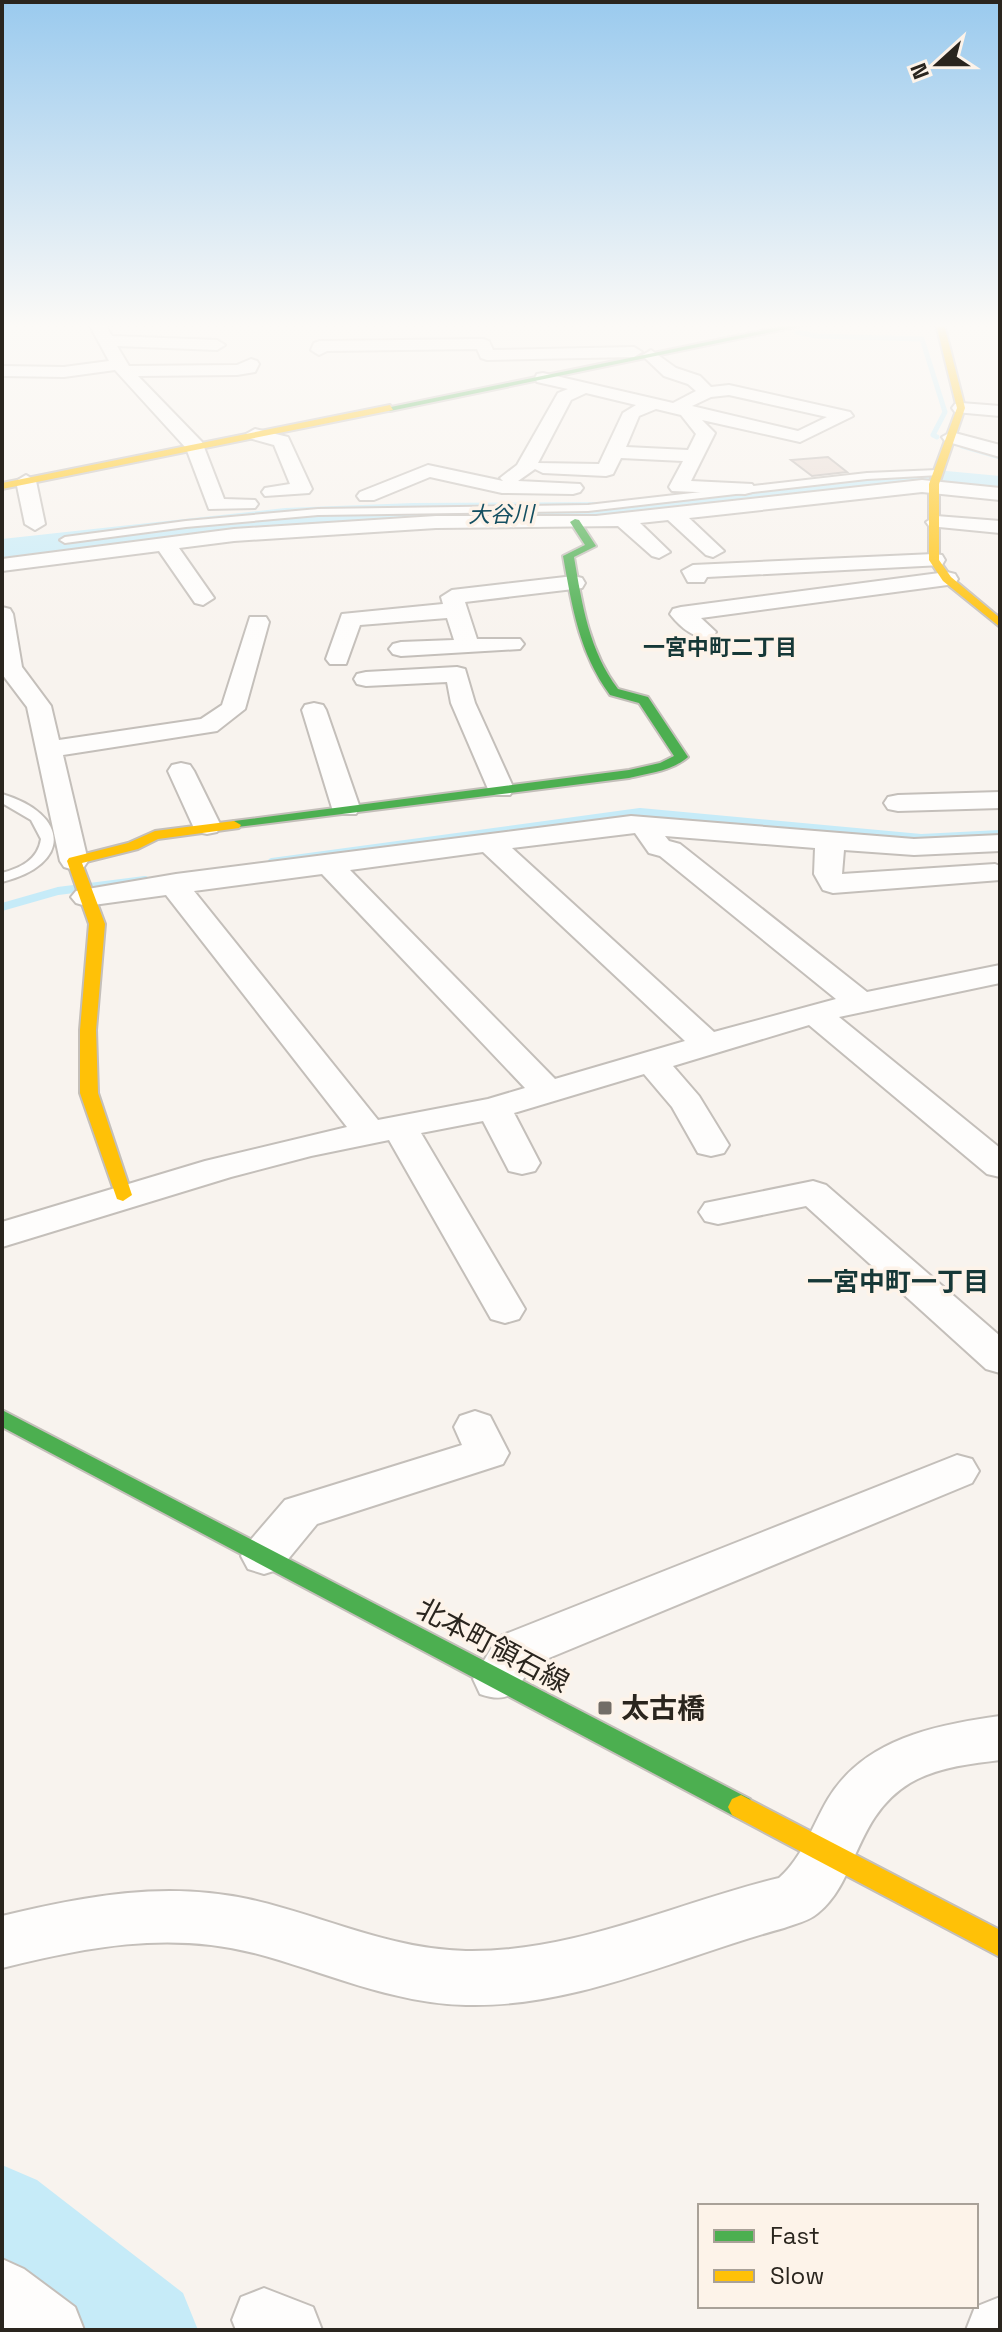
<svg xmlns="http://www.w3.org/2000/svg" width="1002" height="2332" viewBox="0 0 1002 2332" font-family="'Space Grotesk','Noto Sans JP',sans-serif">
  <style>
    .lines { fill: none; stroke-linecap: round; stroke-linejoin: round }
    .stream-far1 { stroke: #c6ebf8; stroke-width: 5 }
    .stream { stroke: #c6ebf8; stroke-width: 8 }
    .river { fill: #c6ebf8; fill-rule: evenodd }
    .building { fill: #e7d9d2; stroke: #c0bab6; stroke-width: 2 }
    .lane-casing { stroke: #c4bfba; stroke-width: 4 }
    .street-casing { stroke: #c4bfba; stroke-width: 4 }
    .fast-casing { stroke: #c4bfba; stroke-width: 4 }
    .slow-casing { stroke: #c4bfba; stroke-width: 4 }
    .lane { fill: #fefdfc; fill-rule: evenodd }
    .street { fill: #fefdfc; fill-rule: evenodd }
    .fast { fill: #4caf50; fill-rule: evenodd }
    .slow { fill: #ffc107; fill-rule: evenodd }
    .poi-dot { fill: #726d67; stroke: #fdf3e9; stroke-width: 3 }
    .labels { text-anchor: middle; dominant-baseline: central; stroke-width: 7; stroke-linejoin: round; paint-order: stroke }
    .far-water-label { font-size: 22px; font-style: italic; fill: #144f61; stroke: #fdf3e9 }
    .far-neighbourhood-label { font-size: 22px; font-weight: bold; fill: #163837; stroke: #fdf3e9 }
    .neighbourhood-label { font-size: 26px; font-weight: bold; fill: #163837; stroke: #fdf3e9 }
    .near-street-label { font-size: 28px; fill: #2a251e; stroke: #fdf3e9 }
    .near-poi-label { font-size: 28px; font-weight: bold; fill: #2a251e; stroke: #fdf3e9; text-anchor: start }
  </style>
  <rect width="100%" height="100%" fill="#f8f3ee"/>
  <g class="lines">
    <path class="stream-far1" d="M797,332l19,4 106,3 23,73 -12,23 4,2
      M962,446l38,11"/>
    <path class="stream" d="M272,862l368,-50 281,26 79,-4
      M2,907l56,-16 87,-11"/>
    <path class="river" d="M925,469l75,7v18l-75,-7 -306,35 -206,1 -128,5 -283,31v-20l283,-31 128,-5 206,-1z
      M2,2165l35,15 146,113 15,37h-133l-63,-51z"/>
  </g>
  <path class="building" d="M828,457l19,15 -35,4 -21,-16z"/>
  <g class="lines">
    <g class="lane-casing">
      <path id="lane" d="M937,470l3,1v4l-73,4 -279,32 -270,4 -132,12 -121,16 -5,-3 5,-3 121,-16 132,-12 270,-4 279,-32z
        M2,794c67,20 71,70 0,88v-9c18,-5 36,-13 39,-34l-10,-19 -29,-17z"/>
    </g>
    <g class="street-casing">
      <path id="street" d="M89,324h16l7,12 105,4 8,5 -8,5 -100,-4 12,20 108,-1 14,-6 6,2 2,3 -4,8 -18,3 -99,1 64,66 22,57 31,1 3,4 -3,4 -46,1 -23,-61 -71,-78 -51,7 -62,-1v-10l62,1 45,-6z
        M483,339l6,2 4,9 141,-3 8,5 -8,5 -147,3 -6,-2 -4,-9 -150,2 -8,4 -8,-5 3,-7 6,-2z
        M651,350l25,18 24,8 11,11 18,-2 121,27 3,4 -53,26 -98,-22 13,13 -24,48 61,3 3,4 -3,4 -7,2 -73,-3 -3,-4 14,-26 -62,-3 -8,16 -7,2 -63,-3 -8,-4 -17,12 62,3 3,4 -3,4 -7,2 -71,-1 -72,-16 -56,23h-14l-3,-4 3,-4 68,-27 75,16 -3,-3 17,-13 41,-72 10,-4 -31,-7 -2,-4 2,-4 6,-1 130,30 23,-12 -8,-7 -24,-8 -19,-18 -2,-3zM586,393l50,12 -13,8 -24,51 -61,-1 33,-63zM729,395l98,22 -29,14 -106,-25 19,-9zM656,409l25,6 15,19 -8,16 -62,-3 13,-31z
        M961,403l39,3v10l-45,-4 -3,-4 3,-4z
        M255,429l33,8 24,52 -3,4 -44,3 -3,-4 3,-4 25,-4 -16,-39 -25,-7 -3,-4z
        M951,432l49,13v12l-55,-16 -3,-4z
        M26,475l10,6 9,43 -10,6 -10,-6 -9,-43z
        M922,480l78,8v12l-78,-8 -233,26 35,33 -11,6 -7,-2 -38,-35 -28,3 30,29 -11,6 -7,-2 -34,-30 -182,2 -202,13 -55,7 35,50 -11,7 -8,-2 -36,-52 -157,20v-12l232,-30 202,-13h160z
        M936,516l64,5v12l-71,-7 -3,-4z
        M934,554l8,1 3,5 -3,5 -235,12 -3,5h-16l-6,-11 11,-6z
        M947,572l8,2 3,5 -3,5 -254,34 15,14 -3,5c-17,4 -33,-10 -43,-23l3,-5 8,-2z
        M574,576l8,2 3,5 -3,5 -117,14 12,37h43l4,5 -4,5 -119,7 -8,-2 -4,-5 4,-5 8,-2 53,-2 -7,-22 -87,7 -14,39h-16l-4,-5 16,-45 101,-10 -2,-7 11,-7z
        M2,607l8,2 3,5 9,53 29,39 8,34 142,-21 21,-14 28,-88h16l3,5 -24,87 -28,22 -154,24 25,106 -4,6 -10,3 -10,-3 -4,-6 -33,-154 -25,-33z
        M457,667l8,2 10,34 39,86 -4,6h-18l-4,-6 -37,-86 -4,-21 -81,4 -9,-2 -3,-5 3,-5 9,-2z
        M314,703l9,2 3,5 34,98 -4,6h-20l-4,-6 -30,-98 3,-5z
        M181,763l9,2 4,6 27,55 -4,6 -10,2 -10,-2 -4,-6 -25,-55 4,-6z
        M1000,792v16l-102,3 -10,-2 -4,-6 4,-6 10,-2z
        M631,816l283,23 86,-4v16l-86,4 -70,-5 -2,24 153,-10 5,2v14l-167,13 -10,-3 -9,-16 1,-26 -150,-12 4,5 11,3 187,148 133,-27v18l-161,34 161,131v29l-13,-3 -178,-149 -136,41 26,30 30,49 -5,8 -13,3 -13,-3 -26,-46 -28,-33 -130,39 26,50 -5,8 -13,3 -13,-3 -26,-50 -62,12 104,176 -6,10 -14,4 -14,-4 -102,-179 -78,16 -80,21 -229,70v-25l203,-61 142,-34 -181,-232 -80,11 -10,-3 -5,-6 5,-6 100,-17zM635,833l14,20 11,3 176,143 -122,33 -202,-184zM483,852l202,189 -130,38 -205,-209zM322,874l203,214 -37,11 -110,21 -184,-229z
        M813,1181l13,4 174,151v37l-14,-4 -180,-163 -88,18 -13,-3 -6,-9 6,-9z
        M475,1411l15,5 19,37 -6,11 -186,60 -37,45 -16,5 -16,-5 -7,-13 7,-13 37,-43 177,-55 -8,-18 6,-11z
        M957,1455l15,4 7,12 -7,12 -440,182c-16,25 -20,40 -52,29l-7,-15 25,-42z
        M1000,1716v44c-30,4 -63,7 -90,23 -56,34 -52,98 -92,130 -9,8 -23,11 -34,15 -103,28 -209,80 -318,77 -73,-1 -143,-34 -212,-52 -86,-22 -168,-6 -252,15v-52c83,-20 162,-35 246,-17 73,16 143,51 218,52 108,2 210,-48 313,-73 24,-21 33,-52 49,-79 36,-60 107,-74 172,-83z
        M2,2259l22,10 51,38 9,23h-82z
        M264,2288l49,19 9,23h-86l-4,-10 9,-23z
        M1000,2297v33h-34l9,-23z"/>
    </g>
    <g class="fast-casing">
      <path id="fast" d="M794,324h16l-420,87 -4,-3z
        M575,519l4,1 17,26 -22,11c8,47 15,94 44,132l30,8 40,60c-16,14 -39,16 -59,21l-400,50 -2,-3 7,-4 395,-51 31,-7 14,-7 -35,-53 -29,-8c-31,-42 -38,-89 -47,-139l22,-11 -15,-23z
        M2,1410l748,389 4,8 -4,8 -9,4 -9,-4 -730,-388z"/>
    </g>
    <g class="slow-casing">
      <path id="slow" d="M936,324h8l21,84 -26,76v76l12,17 49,41v9l-57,-46 -14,-21v-76l28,-76z
        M390,405l3,5 -391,79v-6z
        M234,821l7,4 -2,3 -81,11 -20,10 -56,14 23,61 -9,106 2,63 34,102 -9,6 -6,-2 -37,-106v-63l9,-106 -22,-63 2,-3 59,-15 27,-12z
        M741,1795l259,135v27l-268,-142 -4,-8 4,-8z"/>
    </g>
    <use href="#lane" class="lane"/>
    <use href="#street" class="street"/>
    <use href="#fast" class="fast"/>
    <use href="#slow" class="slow"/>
  </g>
  <linearGradient id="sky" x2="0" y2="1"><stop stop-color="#9acaee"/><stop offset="0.5" stop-color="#fcfaf7"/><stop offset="1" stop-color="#fcfaf7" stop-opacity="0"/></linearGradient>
  <rect width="1002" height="651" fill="url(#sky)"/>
  <rect class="poi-dot" x="597" y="1700" width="16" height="16" rx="4"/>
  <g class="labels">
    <g class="far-water-label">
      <text transform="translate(501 514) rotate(-1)">大谷川</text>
    </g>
    <g class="far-neighbourhood-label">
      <text x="720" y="647">一宮中町二丁目</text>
    </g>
    <g class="neighbourhood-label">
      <text x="898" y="1282">一宮中町一丁目</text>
    </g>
    <g class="near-street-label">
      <text transform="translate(493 1645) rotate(28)">北本町領石線</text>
    </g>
    <g class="near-poi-label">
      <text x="621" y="1708">太古橋</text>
    </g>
  </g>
  <rect width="1002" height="2332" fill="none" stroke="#2a251e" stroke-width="8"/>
  <rect x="698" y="2204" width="280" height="104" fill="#fdf3e9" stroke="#a9a198" stroke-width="2"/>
  <rect x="714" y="2230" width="40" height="12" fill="#4caf50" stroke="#a9a198" stroke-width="2"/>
  <text x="770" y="2244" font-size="24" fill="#2a251e">Fast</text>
  <rect x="714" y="2270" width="40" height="12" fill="#ffc107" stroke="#a9a198" stroke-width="2"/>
  <text x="770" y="2284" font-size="24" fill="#2a251e">Slow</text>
  <g transform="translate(938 64) rotate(249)" stroke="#fdf3e9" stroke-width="6" paint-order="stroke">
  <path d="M0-6L14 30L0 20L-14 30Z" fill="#2a251e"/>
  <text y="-12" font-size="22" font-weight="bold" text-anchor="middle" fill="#2a251e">N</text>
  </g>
</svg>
